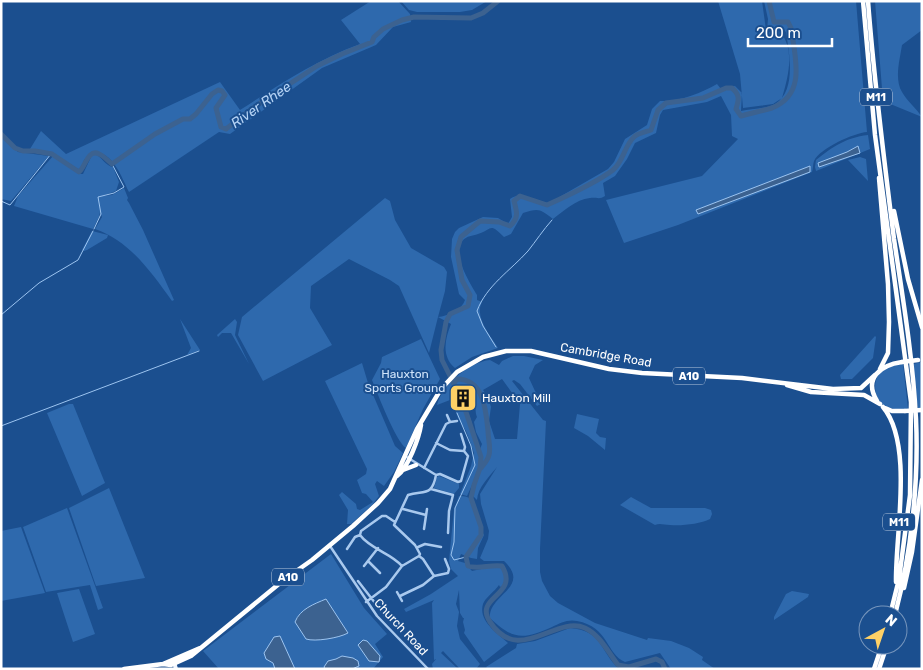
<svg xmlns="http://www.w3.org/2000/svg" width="923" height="670" viewBox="0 0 923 670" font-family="Rubik,sans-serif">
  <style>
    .green { fill: #2e69ad; fill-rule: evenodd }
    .water { fill: #3c6290; stroke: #9cc4f0 }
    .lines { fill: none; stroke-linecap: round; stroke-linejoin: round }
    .stream { stroke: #9cc4f0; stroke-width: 1 }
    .river { stroke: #3c6290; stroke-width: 5 }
    .minor { stroke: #a9c9ee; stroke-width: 2.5 }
    .major { stroke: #f0f6ff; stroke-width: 4 }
    .highway { stroke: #fff; stroke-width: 4.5 }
    .highway-bridge { stroke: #fff; stroke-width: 4.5 }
    .labels { text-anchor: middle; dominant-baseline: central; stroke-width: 4; stroke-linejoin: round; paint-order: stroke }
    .shield { fill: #1b4f8f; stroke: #bbcadd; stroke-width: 1 }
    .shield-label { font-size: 11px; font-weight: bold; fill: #fff }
    .street-label { font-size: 12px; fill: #fff; stroke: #1b4f8f }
    .park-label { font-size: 12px; fill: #cfe3fa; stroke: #1b4f8f }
    .poi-label { font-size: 12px; fill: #fff; stroke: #1b4f8f; text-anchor: start }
    .water-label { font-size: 14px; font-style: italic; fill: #b5d3f5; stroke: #1b4f8f }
  </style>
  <rect width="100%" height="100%" fill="#1b4f8f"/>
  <path class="green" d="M371,1h27l12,13 1,8 -18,5 -17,18 -54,23 -92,66 -11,-2 -90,60c-8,-16 -16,-41 -37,-40l-8,8 -2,8 -4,1 -27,-17 -21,-3 11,-18 25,23 154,-72 20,28c39,-25 76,-50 120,-66l-19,-24z
    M401,1h86l-15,9 -12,2h-43l-8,-2z
    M718,1h44l4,29 3,2 10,-1c17,17 9,47 3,67l-9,6 -30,4 -3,-34z
    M764,1h92l11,131c-13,1 -47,16 -53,29 -1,3 -1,8 -2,11l-134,53 -54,18 -18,-43 96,-24 36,-37 -6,-3 -1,-21 -10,-19 -14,6 -44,8 -3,5 -4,18 -21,10 -8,16 -12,17 -12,7 2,13c-6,4 -8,1 -15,2 -15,2 -25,12 -37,21 -13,-10 -14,-11 -30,-6l-12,21 -7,3c-15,-15 -11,-8 -26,-3 -6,2 -11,2 -15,6 -12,14 7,43 14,55v5l5,2c-8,15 8,33 16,46l-26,9 -17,11c-14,-12 -10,-29 -4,-44l-13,-7 -9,36 -30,-67 -9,-6 -41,-21 -38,27 -1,22 22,37 -69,36 -25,-46 4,-18 143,-119 5,3 5,19 16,28 33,19 3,5 -2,19 -7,26c10,-1 24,-7 27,-17l-6,-6 -8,-37 1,-18 3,-7 4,-4 24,-11 15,1 10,6 4,-7 -2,-18c12,-9 25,4 39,4l59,-34 6,-7 11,-23 22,-14 5,-16 8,-8c19,1 41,-8 57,-17l4,5 14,-3 7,7 -1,18c10,-2 24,-2 34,-7 22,-13 14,-52 11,-72l-3,-3 -16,1 1,-11z
    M875,1h47v29l-20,15c-2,14 -8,34 0,47 5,9 14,16 20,25l-39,-16z
    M868,135l2,14 -54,22 -1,-4 1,-7c18,-14 29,-22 52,-25z
    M1,136l17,16 31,4 -38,45 -10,-2z
    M94,154c8,2 11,12 19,13l6,15 -3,9 -14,5 10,-1 12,-7 4,10 -1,2 2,3 14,27 31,70 -2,1c-21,-29 -42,-60 -77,-72l7,-12 -2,-5 -1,5 -6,12 -79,-23 4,-10 35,-40 27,18h3l8,-17z
    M860,157l6,2 2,22 -20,-21z
    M92,231l16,4 -1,3 -20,12 -3,1 -2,-1z
    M180,319l20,31 -13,5 4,-7z
    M235,319l2,3 -2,13 14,29 -18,-31h-9l-4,4 -1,-2z
    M875,336l1,1 -3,21 -21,21h-11l-1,-4z
    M421,339l19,40 -17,30 -17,39c-10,-6 -29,-56 -34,-68l9,-17 1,-6z
    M513,356h11l19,4 -8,5 -6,13 6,13 9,11 -7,4 -17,-22 -6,-4 -2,1 31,39 3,1 -6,128v23l2,9 8,15 8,7 37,20 52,17 1,-2 23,3 18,7 14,9 -1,3 13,9h-44l-11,-16 -35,9c-19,-8 -16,-35 -48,-41 -9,-2 -17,2 -25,6 -29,13 -39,13 -62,-9 -2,-23 42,-31 14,-57h-20l-4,-3 8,-19 1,-8 -8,-27 -1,-10 17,-27c-8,10 -19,20 -20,33l-3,-3 -2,-12 -5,11 -7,-2 11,-28 3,-13 -8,-22 -8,-13 -5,-14 1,-4 12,5c0,10 3,8 5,15 3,10 1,22 9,29l2,-5 -6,-12 -2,-10 3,-5c-2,-5 -1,-9 -2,-13 -2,-7 -7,-9 -7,-17l-11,6 -7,7 -13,5c5,-20 32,-43 53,-45l9,5 3,-4zM502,379l18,25 -3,35h-22l-6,-18 2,-14 -3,-10 -5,-7z
    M922,362v46l-4,1 -5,-45z
    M362,363l6,20 27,63 8,7 -9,19 -10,14 -7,-5 -2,3 4,12 -7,9 -21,19h-4l1,-14 -9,-15 3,-3 14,12 1,5 3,1 13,-8 -7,-8 -4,-1 -5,-13 9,-6 1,-5 -42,-88z
    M903,364l5,45c-9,0 -16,1 -23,-3 -13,-8 -13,-29 -1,-37 5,-4 13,-4 19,-5z
    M69,404h4l32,79 -23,13 -35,-83z
    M577,414l22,5 -3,14 4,4 6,1 -1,12 -17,-14 -14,-8z
    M439,476l20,8v4l-5,6 -20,-6 3,-11z
    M109,488l36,90 -49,8 -27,-78z
    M459,496c3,0 6,0 8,1 10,3 11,30 17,38l-6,13 -1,11 -6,-1 -10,-4 -3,7 7,2 7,8 18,-4h10l6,9 -2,9 -4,2 -1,-2c-4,6 -14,13 -16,19 -5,17 14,29 25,39l-24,19 -20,-29 1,-3 -2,-8 1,-4h-1l-3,-5 -1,-23 -3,14 3,8 -2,14 3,13 20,25 -4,5h-16l-17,-18 -2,2 17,16h-25l-1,-5 4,-5 -2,1 -2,-57 2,-3 -28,12 -2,-3 27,-15 27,-18 -7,-7 -2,-8 5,-52z
    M631,497l20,11h54l6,2 1,4 -2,5c-10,5 -28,7 -40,6 -6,0 -10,-2 -15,0l-35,-20z
    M67,508l36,100 -5,2 -8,-25 -44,7 -23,-65z
    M21,527l24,66 -44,8v-70z
    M331,554l33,54 23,26 -12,10 8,13 -10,12h-154l-16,-18z
    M79,589l16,45 -22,8 -16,-49z
    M792,591l17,3 -1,3 -34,23v-3l12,-23z
    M570,628c33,3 29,22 49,41h-131l-2,-2 30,-19 1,-4 18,-3z"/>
  <path class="water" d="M858,146l2,7 -41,14 -1,-4 29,-11z
    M810,166v6l-112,42 -2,-4z
    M326,599l22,34c-9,5 -33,9 -42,6l-11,-17c5,-13 19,-18 31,-23z
    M280,636l15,33h-20l-2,-6 -7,-4 -2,-6 10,-16z
    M363,640l4,1 13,15 -1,6 -10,-1 -11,-16z
    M342,656l11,2 5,3 1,5 -7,3h-27l-1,-2 4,-6 8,-2z"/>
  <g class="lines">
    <path class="stream" d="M1,201l9,4 41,-51
      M94,229l7,-15 -3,-17 16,-4 10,-6 -12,-23
      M1,315l38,-32 39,-23 15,-29
      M496,347l-13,-21 -6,-15c9,-25 34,-41 51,-60 8,-10 15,-21 24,-31
      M457,413l14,33 4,19 -20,43 -1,34 -3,13 3,5 12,-3
      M1,426l198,-75"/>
    <path class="river" d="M1,134l14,14 8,3h12l17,3 27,18c6,-4 9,-24 20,-18 5,2 9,7 13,10l43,-30 28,-15h7l6,-5 16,-20 6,-4 4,1 3,4 -9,13 5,19 5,2 27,-21 64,-42 25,-12 30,-12 2,-5 9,-8 19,-9 12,-3 57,1 12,-5 15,-12
      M454,383l3,-4c27,0 29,32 31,52 0,8 3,16 1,24 -1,5 -5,9 -8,13
      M665,669l-3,-7 -6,-3 -27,8 -11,-2c-10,-13 -18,-30 -33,-37 -30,-13 -66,38 -95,-6 -17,-26 30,-26 12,-56 -12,-2 -23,4 -34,0l-2,-9 15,-22v-8l-10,-29 3,-13 6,-17 1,-11 -19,-57 -20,-40 -1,-10 5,-28 4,-8 18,-8 2,-11 -8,-15 -5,-30 4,-13 19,-16 19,1 11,4c9,-8 7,-14 4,-25l6,-5 27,9c20,-9 49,-22 66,-35 11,-9 11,-24 21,-33 4,-4 12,-5 17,-7l7,-20 8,-7 37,-5 23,-10h6c8,7 7,11 4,21l5,7c10,-3 21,-5 31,-8 35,-14 23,-51 19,-80l-3,-6h-14l-5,-21"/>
    <path class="minor" d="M450,422l7,-1
      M461,434l4,13 -1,4
      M405,456l31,19c-4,22 -12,15 -28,20l-14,30 21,20 5,9 -1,2
      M424,468l22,-44 4,-2 -3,-7
      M436,475l4,-1 18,8 3,-1 7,-25 -4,-5 -14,-1 -14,-7
      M431,489l22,6 -4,16 -1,22
      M403,509l23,6
      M395,522l-9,-6h-4l-21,15 -1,4c10,14 31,18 42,31
      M424,529l3,-20
      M330,546l47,70 51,53
      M418,547l7,-3 16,3
      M347,549l8,-12 5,-2
      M419,556l4,3 11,17
      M368,561l12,12
      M364,566l14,-18
      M358,581l28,36
      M397,592l5,9
      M400,596l23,-11 11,-9 14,-3 1,-4 -4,-10
      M366,602l20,-15 16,-21 17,-10"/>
    <path class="major" d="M174,662l2,7"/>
    <path class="highway" d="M863,1l12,134 36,267 -1,93 -11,84 -9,36
      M868,1c6,80 16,159 26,238 9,60 19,120 22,180 3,64 -5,135 -21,196
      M879,178l9,106 1,38 -1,31 -8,16
      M894,211l14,68 14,48
      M787,385l24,7 53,3 16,9
      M877,401c-14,-23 4,-36 25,-39
      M883,407c31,37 12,129 13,175
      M885,408l7,3h13
      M403,470l13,-5
      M397,476c11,-8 22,-38 24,-51
      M904,588l8,-36 10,-72
      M163,664l37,-16
      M124,669l39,-5 8,1 20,-9 94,-77 27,-19 41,-34 25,-23 12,-14 27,-60 24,-40 16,-17 26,-15 23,-6h25l78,18 33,4 100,5 91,11 28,-1 14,-13
      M874,669l8,-24
      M879,669l8,-24"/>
    <path class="highway-bridge" d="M902,362l16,-2
      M905,411l17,-1"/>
  </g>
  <defs>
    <g id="building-square" transform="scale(1.4375)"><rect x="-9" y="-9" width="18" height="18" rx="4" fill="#ffd166" stroke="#1b4f8f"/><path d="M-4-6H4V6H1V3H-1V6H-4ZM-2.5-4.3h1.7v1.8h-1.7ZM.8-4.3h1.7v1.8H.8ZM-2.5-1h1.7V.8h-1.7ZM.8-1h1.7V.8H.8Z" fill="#111"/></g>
  </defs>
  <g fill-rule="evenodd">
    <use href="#building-square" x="463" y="398"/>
  </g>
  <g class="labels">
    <g class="shield">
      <rect x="860" y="88.5" width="32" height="17" rx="4"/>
      <rect x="673" y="367.5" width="32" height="17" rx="4"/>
      <rect x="883" y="513.5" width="32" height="17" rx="4"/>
      <rect x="272" y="568.5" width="32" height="17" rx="4"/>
    </g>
    <g class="shield-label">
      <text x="876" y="97">M11</text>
      <text x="689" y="376">A10</text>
      <text x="899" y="522">M11</text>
      <text x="288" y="577">A10</text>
    </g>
    <g class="street-label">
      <text transform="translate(606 355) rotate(10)">Cambridge Road</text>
      <text transform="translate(401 627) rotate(47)">Church Road</text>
    </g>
    <g class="park-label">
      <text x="405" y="374">Hauxton<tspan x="405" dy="14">Sports Ground</tspan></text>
    </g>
    <g class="poi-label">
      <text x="482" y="398">Hauxton Mill</text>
    </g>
    <g class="water-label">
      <text transform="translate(261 105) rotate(-35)">River Rhee</text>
    </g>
  </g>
  <rect width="923" height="670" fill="none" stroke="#ffffff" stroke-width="5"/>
  <g transform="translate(883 630) rotate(40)"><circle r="24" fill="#1b4f8f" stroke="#7695bc"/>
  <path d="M0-4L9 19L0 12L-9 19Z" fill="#ffd166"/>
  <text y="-8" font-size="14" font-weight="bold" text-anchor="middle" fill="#ffffff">N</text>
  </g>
  <path d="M748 38v8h84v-8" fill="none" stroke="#ffffff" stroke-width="2.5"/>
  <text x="756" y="38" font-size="15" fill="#ffffff" stroke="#1b4f8f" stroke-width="4" paint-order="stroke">200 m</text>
</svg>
